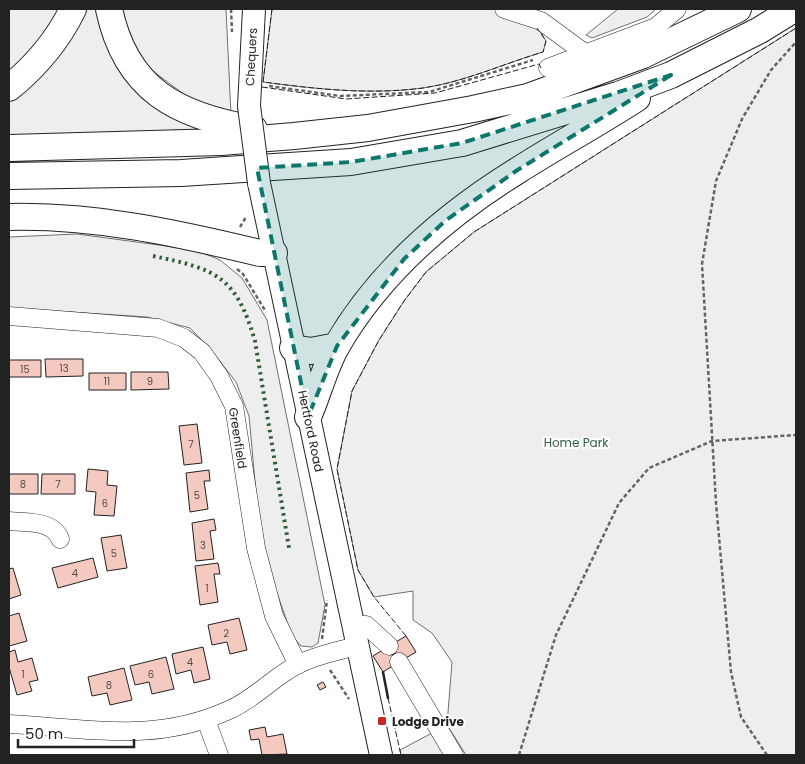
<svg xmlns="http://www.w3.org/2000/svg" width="805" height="764" viewBox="0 0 805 764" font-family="Poppins,sans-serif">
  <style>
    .green { fill: #eee; stroke: #6f6f6f }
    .building { fill: #f3c9c0; stroke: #222 }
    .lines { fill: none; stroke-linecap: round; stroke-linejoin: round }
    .minor-casing { stroke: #222; stroke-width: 19 }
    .major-casing { stroke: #222; stroke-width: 24 }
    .highway-casing { stroke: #222; stroke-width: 28 }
    .path { stroke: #646464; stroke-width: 2.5; stroke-dasharray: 4 2.5; stroke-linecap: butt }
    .minor { stroke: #fff; stroke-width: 18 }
    .major { stroke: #fff; stroke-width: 22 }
    .highway { stroke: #fff; stroke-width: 26 }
    .major-bridge-casing { stroke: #222; stroke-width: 24; stroke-linecap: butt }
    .major-bridge { stroke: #fff; stroke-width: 22 }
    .hedge { stroke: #2f5e38; stroke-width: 4; stroke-dasharray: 2.5 4; stroke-linecap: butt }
    .fence { stroke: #222; stroke-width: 1; stroke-dasharray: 6 2.5; stroke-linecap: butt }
    .wall { stroke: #222; stroke-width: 2.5 }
    .marked { fill: #0f766e; fill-opacity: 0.2; stroke: #0f766e; stroke-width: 4; stroke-dasharray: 10 6; stroke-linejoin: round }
    .poi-dot { fill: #c62828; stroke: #fff; stroke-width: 2 }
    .labels { text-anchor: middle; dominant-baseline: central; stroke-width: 4; stroke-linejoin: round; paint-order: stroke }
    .number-label { font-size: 10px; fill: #564c4a }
    .street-label { font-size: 12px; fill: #222; stroke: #fff }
    .park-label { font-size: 12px; fill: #2f5e38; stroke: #fff }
    .poi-label { font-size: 12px; font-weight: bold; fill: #222; stroke: #fff; text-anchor: start }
  </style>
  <rect width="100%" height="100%" fill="#fff"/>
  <path class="green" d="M9,9h55l-55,69z
    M85,9h12l8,33 108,90 -204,4v-37z
    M117,9h109l5,106 -34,-11 -59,-44z
    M272,9h222l45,20 7,12 -3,11c-40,12 -79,30 -120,36 -54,7 -107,1 -160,-6z
    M618,9h38l-9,8 -55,21 -6,-3z
    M796,28v727h-330l-19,-30 5,-63 -20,-29 -19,-13v-29l-39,6 -16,-27 -21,-101 15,-78 27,-51 25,-39 22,-29 48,-40z
    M77,234l119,16 24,10 22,18 25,42 58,285 -7,38 -6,4 -11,-1 -9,-10 -31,-89 -12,-131 -13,-34 -24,-31 -22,-23 -43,-11 -138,-9v-71z
    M432,733l13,22h-44l-1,-5z"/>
  <path class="building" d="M45,359h38v17l-37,1z
    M9,360h32v17h-32z
    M131,372h37l1,17 -38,1z
    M89,373h37v17h-37z
    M197,424l5,39 -18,2 -5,-39z
    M88,469l20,2 -1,14 10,1 -3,30 -20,-1 2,-23 -10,-1z
    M209,470l1,11h-6l4,28 -18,3 -4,-39z
    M9,474h29v20h-29z
    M42,474h33v20h-34z
    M214,519l2,11 -6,1 4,28 -18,2 -4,-38z
    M121,535l6,33 -20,3 -6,-33z
    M93,558l5,19 -40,11 -6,-20z
    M218,563l2,11h-6l4,28 -18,3 -5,-39z
    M13,568l8,27 -12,4v-30z
    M19,613l8,28 -18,5v-30z
    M239,618l8,32 -17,4 -3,-12 -15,3 -4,-20z
    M406,636l10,16 -17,10 -10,-16z
    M389,646l10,16 -16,10 -10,-16z
    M203,647l7,32 -16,4 -3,-13 -15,4 -4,-20z
    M15,650l3,12 14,-4 6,22 -9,2 3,9 -15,4 -8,-28v-15z
    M166,657l8,32 -22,5 -3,-12 -14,3 -5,-19z
    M124,668l8,32 -22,5 -3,-12 -15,3 -4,-19z
    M323,682l3,5 -6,3 -3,-5z
    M265,727l2,10 16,-3 4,20 -25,1 -3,-16 -8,1 -2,-10z"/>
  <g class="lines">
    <g class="minor-casing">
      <path id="minor" d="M504,9l37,12 45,33
        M548,68l108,-41 21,-18
        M9,316l149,12 26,10 18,14 17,24 15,30 22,142 18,68 24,49
        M9,521c18,2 44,-1 51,18
        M352,625h14l23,21
        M399,662l55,93
        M206,720l13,35
        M9,724c79,4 145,20 220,-14 26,-11 45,-34 70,-46 18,-9 38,-13 58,-18"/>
    </g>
    <g class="major-casing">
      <path id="major" d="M249,106l5,-97
        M259,183l122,572"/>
    </g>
    <g class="highway-casing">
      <path id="highway" d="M109,9c17,81 68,107 145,120
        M9,88c27,-22 49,-48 64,-79
        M9,148l212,-6 73,-6 74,-8 105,-19 55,-12 115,-42 95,-46
        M9,176l172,-3 170,-11 111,-19 156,-48 53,-20 89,-45 34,-21
        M9,217c86,-2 168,16 251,36h14
        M293,348l18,3 26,-5
        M308,417c10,-23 16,-48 28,-70 42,-73 110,-132 181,-176 39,-25 80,-47 120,-73"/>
    </g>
    <path class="path" d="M231,9l1,23
      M269,86l71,10 89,-4 104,-32
      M240,227l6,-10
      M237,269l6,5 23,38
      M322,639l5,-39
      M330,670l19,29
      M519,755l37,-120 63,-132 30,-35 63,-27 84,-6
      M767,755l-26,-38 -10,-45 -15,-169 -14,-239 14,-83 26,-62 29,-49 25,-28"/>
    <use href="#minor" class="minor"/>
    <use href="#major" class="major"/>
    <use href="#highway" class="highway"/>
    <g class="major-bridge-casing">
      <path id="major-bridge" d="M249,106l10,77"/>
    </g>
    <use href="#major-bridge" class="major-bridge"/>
    <path class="hedge" d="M153,256c63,13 83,20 102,85l34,207"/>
    <path class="fence" d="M272,9l-9,73c53,7 106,13 160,6 41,-6 80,-24 120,-36l3,-11 -9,-13
      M262,87l84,12 89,-6 104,-29 2,4
      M406,636l-32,-39 -16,-27 -21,-101 15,-78 27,-51 25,-39 22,-29 48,-40 322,-204
      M388,698l13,57"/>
    <path class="wall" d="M383,672l5,26"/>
  </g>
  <path class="marked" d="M671,75l-155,96 -71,50 -41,38 -67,87 -29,71 -51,-249 94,-6 111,-19z"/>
  <rect class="poi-dot" x="377" y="716" width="10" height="10" rx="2.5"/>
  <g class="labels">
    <g class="number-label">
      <text x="64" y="368">13</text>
      <text x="25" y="369">15</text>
      <text x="107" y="381">11</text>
      <text x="150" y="381">9</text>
      <text x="191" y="444">7</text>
      <text x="23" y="484">8</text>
      <text x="58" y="484">7</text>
      <text x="197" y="495">5</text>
      <text x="105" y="503">6</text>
      <text x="203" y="545">3</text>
      <text x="114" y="553">5</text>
      <text x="75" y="573">4</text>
      <text x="207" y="588">1</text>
      <text x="226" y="633">2</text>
      <text x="190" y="662">4</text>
      <text x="23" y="674">1</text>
      <text x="151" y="674">6</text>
      <text x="109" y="685">8</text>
    </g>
    <g class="street-label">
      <text transform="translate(251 57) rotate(-87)">Chequers</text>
      <text transform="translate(311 431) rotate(78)">Hertford Road</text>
      <text transform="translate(238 438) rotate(81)">Greenfield</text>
    </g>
    <g class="park-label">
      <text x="576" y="442">Home Park</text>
    </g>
    <g class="poi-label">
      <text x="392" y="721">Lodge Drive</text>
    </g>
  </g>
  <rect width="805" height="764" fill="none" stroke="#222222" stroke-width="20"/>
  <path d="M18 739v8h116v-8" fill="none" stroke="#222222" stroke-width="2.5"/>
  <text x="25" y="739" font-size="15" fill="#222222" stroke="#ffffff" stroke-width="4" paint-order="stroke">50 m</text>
</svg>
